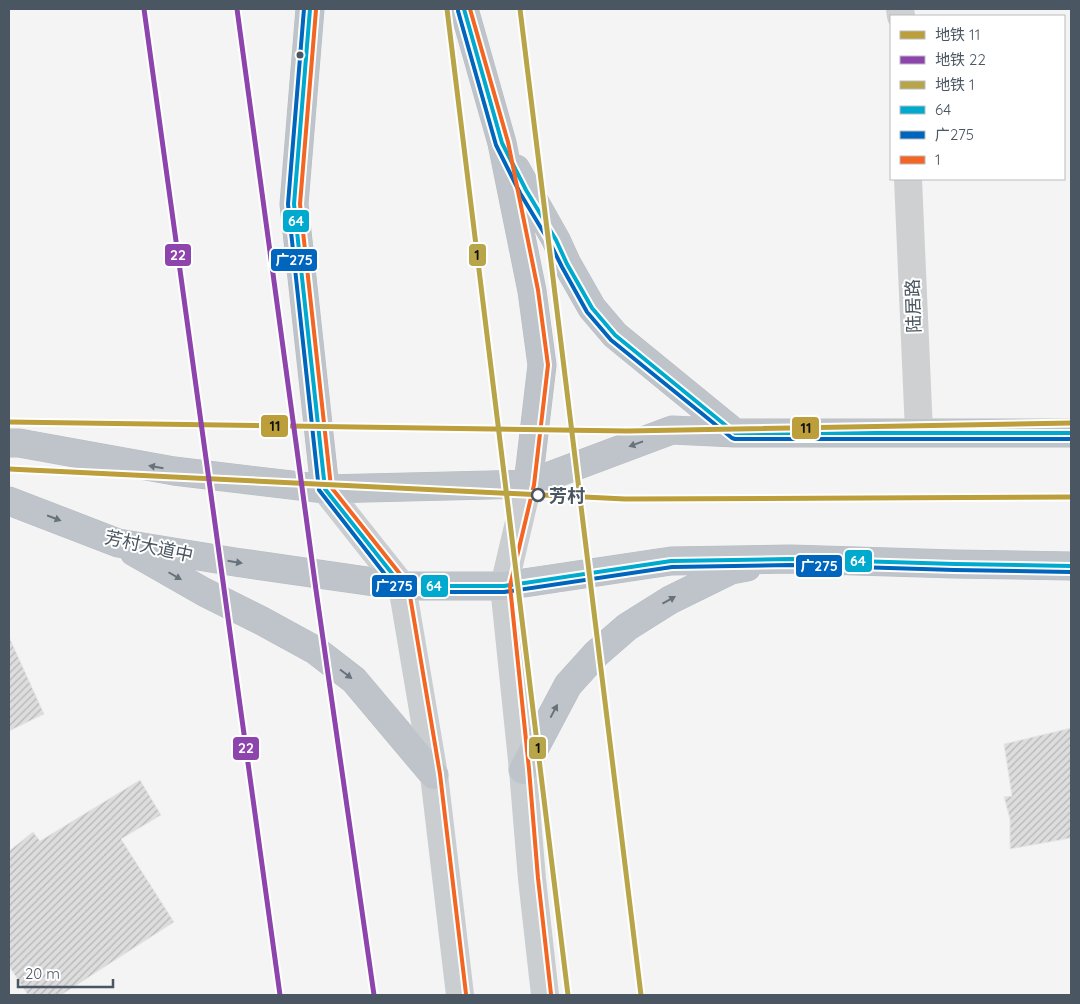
<svg xmlns="http://www.w3.org/2000/svg" width="1080" height="1004" viewBox="0 0 1080 1004" font-family="Quicksand,'Noto Sans SC',sans-serif">
  <style>
    .building { fill: url(#building-hatch); stroke: #e5e6e7 }
    .lines { fill: none; stroke-linecap: round; stroke-linejoin: round }
    .highway-casing { stroke: #b9bec3; stroke-width: 29 }
    .street { stroke: #ced0d2; stroke-width: 28 }
    .primary { stroke: #caced1; stroke-width: 28 }
    .highway { stroke: #bec4c9; stroke-width: 28 }
    .bus-1-casing { stroke: #fff; stroke-width: 8 }
    .bus-2-casing { stroke: #fff; stroke-width: 8 }
    .bus-3-casing { stroke: #fff; stroke-width: 8 }
    .bus-1 { stroke: #00a9ce; stroke-width: 4 }
    .bus-2 { stroke: #0065bd; stroke-width: 4 }
    .bus-3 { stroke: #f26522; stroke-width: 4 }
    .metro-1-casing { stroke: #fff; stroke-width: 9 }
    .metro-2-casing { stroke: #fff; stroke-width: 9 }
    .metro-3-casing { stroke: #fff; stroke-width: 9 }
    .metro-1 { stroke: #bc9e3a; stroke-width: 5 }
    .metro-2 { stroke: #8e44ad; stroke-width: 5 }
    .metro-3 { stroke: #b8a54a; stroke-width: 5 }
    .oneway { fill: #67727b }
    .bus-dot { fill: #4a5661; stroke: #fff; stroke-width: 2 }
    .stop-dot { fill: #fff; stroke: #4a5661; stroke-width: 2.5 }
    .labels { text-anchor: middle; dominant-baseline: central; stroke-width: 4; stroke-linejoin: round; paint-order: stroke }
    .street-label { font-size: 18px; fill: #4a5661; stroke: #fff }
    .stop-label { font-size: 18px; font-weight: bold; fill: #4a5661; stroke: #fff; text-anchor: start }
    .line-badge { stroke: #fff; stroke-width: 2 }
    .badge-label { font-size: 14px; text-anchor: middle; font-weight: bold; fill: #fff }
    .pale-badge-label { font-size: 14px; text-anchor: middle; font-weight: bold; fill: #111 }
  </style>
  <defs>
    <pattern id="building-hatch" width="6" height="6" patternUnits="userSpaceOnUse" patternTransform="scale(1.25)"><rect width="6" height="6" fill="#ddddde"/><path d="M-1 1l2-2M0 6l6-6M5 7l2-2" fill="none" stroke="#b5b6b7"/></pattern>
  </defs>
  <rect width="100%" height="100%" fill="#f4f4f4"/>
  <path class="building" d="M9,637l35,77 -35,17z
    M1071,728v110l-61,11v-30l-6,-22 8,-1 -8,-52z
    M140,780l21,35 -40,24 53,83 -113,73h-33l-19,-29v-115l24,-19 7,9z"/>
  <g class="lines">
    <g class="highway-casing">
      <path id="highway" d="M310,9l-16,195 31,285
        M464,9l38,134 30,148 10,74 -14,119
        M516,169l40,71 11,24 25,44 23,27 120,98
        M9,443h10l155,28 151,18 203,-5 144,-54 63,3h336
        M9,501l109,42 117,19 167,24h102l167,-25 119,-2 165,5 116,2
        M134,552l70,40 58,29 53,29 39,30 80,95
        M523,770l45,-85 28,-31 31,-27 43,-27 61,-30 16,-3"/>
    </g>
    <path class="street" d="M900,9l1,7
      M908,179l11,253"/>
    <path class="primary" d="M528,484l-24,102 19,184 9,109 13,116
      M325,489l77,97 32,189 26,220"/>
    <use href="#highway" class="highway"/>
    <g class="bus-1-casing">
      <path id="bus-1" d="M310,9l-16,195 31,285 77,97h102l167,-25 119,-2 165,5 116,2
        M464,9l38,134 24,47 30,50 11,24 25,44 23,27 120,98h336"/>
    </g>
    <g class="bus-2-casing">
      <path id="bus-2" d="M304,9l-16,195 31,286 79,101 4,1h102l168,-25 118,-2 165,5 116,2
        M458,11l38,134 24,48 30,50 12,24 25,45 24,28 121,98 3,1h336"/>
    </g>
    <g class="bus-3-casing">
      <path id="bus-3" d="M470,9l38,133 30,148 10,75 -14,120 -24,101 19,183 9,109 13,116
        M316,10l-16,194 31,283 77,97 32,190 26,220"/>
    </g>
    <use href="#bus-1" class="bus-1"/>
    <use href="#bus-2" class="bus-2"/>
    <use href="#bus-3" class="bus-3"/>
    <g class="metro-1-casing">
      <path id="metro-1" d="M9,422l618,9 444,-8
        M9,469l616,30 446,-2"/>
    </g>
    <g class="metro-2-casing">
      <path id="metro-2" d="M144,9l136,986
        M237,9l79,581 58,405"/>
    </g>
    <g class="metro-3-casing">
      <path id="metro-3" d="M447,9l121,986
        M520,9l121,986"/>
    </g>
    <use href="#metro-1" class="metro-1"/>
    <use href="#metro-2" class="metro-2"/>
    <use href="#metro-3" class="metro-3"/>
  </g>
  <defs><path id="oneway-solid" d="M-6-.8H1V-3.2L6.5 0L1 3.2V.8H-6Z" transform="scale(1.25)"/></defs>
  <g class="oneway">
    <use href="#oneway-solid" transform="translate(636 444) rotate(160)"/>
    <use href="#oneway-solid" transform="translate(156 467) rotate(-170)"/>
    <use href="#oneway-solid" transform="translate(54 518) rotate(21)"/>
    <use href="#oneway-solid" transform="translate(235 562) rotate(9)"/>
    <use href="#oneway-solid" transform="translate(175 576) rotate(30)"/>
    <use href="#oneway-solid" transform="translate(669 600) rotate(-29)"/>
    <use href="#oneway-solid" transform="translate(346 674) rotate(37)"/>
    <use href="#oneway-solid" transform="translate(554 711) rotate(-62)"/>
  </g>
  <circle class="bus-dot" cx="300" cy="55" r="4.5"/>
  <circle class="stop-dot" cx="538" cy="495" r="6"/>
  <g class="labels">
    <g class="street-label">
      <text transform="translate(913 306) rotate(-92)">陆居路</text>
      <text transform="translate(149 546) rotate(12)">芳村大道中</text>
    </g>
    <g class="stop-label">
      <text x="549" y="495">芳村</text>
    </g>
  </g>
  <g class="line-badge">
    <rect x="282" y="209" width="28" height="24" rx="5" fill="#00a9ce"/>
    <rect x="164" y="243" width="28" height="24" rx="5" fill="#8e44ad"/>
    <rect x="468" y="243" width="19" height="24" rx="5" fill="#b8a54a"/>
    <rect x="270" y="248" width="48" height="24" rx="5" fill="#0065bd"/>
    <rect x="260" y="414" width="29" height="24" rx="5" fill="#bc9e3a"/>
    <rect x="791" y="416" width="29" height="24" rx="5" fill="#bc9e3a"/>
    <rect x="844" y="549" width="29" height="24" rx="5" fill="#00a9ce"/>
    <rect x="795" y="554" width="48" height="24" rx="5" fill="#0065bd"/>
    <rect x="420" y="574" width="29" height="24" rx="5" fill="#00a9ce"/>
    <rect x="371" y="574" width="47" height="24" rx="5" fill="#0065bd"/>
    <rect x="528" y="736" width="19" height="24" rx="5" fill="#b8a54a"/>
    <rect x="232" y="736" width="28" height="25" rx="5" fill="#8e44ad"/>
  </g>
  <g class="badge-label">
    <text x="296" y="226">64</text>
    <text x="178" y="260">22</text>
    <text x="294" y="265">广275</text>
    <text x="858" y="566">64</text>
    <text x="819" y="571">广275</text>
    <text x="434" y="591">64</text>
    <text x="394" y="591">广275</text>
    <text x="246" y="753">22</text>
  </g>
  <g class="pale-badge-label">
    <text x="477" y="260">1</text>
    <text x="275" y="431">11</text>
    <text x="806" y="433">11</text>
    <text x="538" y="753">1</text>
  </g>
  <rect width="1080" height="1004" fill="none" stroke="#4a5661" stroke-width="20"/>
  <rect x="890" y="15" width="175" height="165" fill="#ffffff" stroke="#b7bbc0"/>
  <rect x="900" y="31" width="25" height="8" fill="#bc9e3a" stroke="#b7bbc0"/>
  <text x="935" y="40" font-size="15" fill="#4a5661">地铁 11</text>
  <rect x="900" y="56" width="25" height="8" fill="#8e44ad" stroke="#b7bbc0"/>
  <text x="935" y="65" font-size="15" fill="#4a5661">地铁 22</text>
  <rect x="900" y="81" width="25" height="8" fill="#b8a54a" stroke="#b7bbc0"/>
  <text x="935" y="90" font-size="15" fill="#4a5661">地铁 1</text>
  <rect x="900" y="106" width="25" height="8" fill="#00a9ce" stroke="#b7bbc0"/>
  <text x="935" y="115" font-size="15" fill="#4a5661">64</text>
  <rect x="900" y="131" width="25" height="8" fill="#0065bd" stroke="#b7bbc0"/>
  <text x="935" y="140" font-size="15" fill="#4a5661">广275</text>
  <rect x="900" y="156" width="25" height="8" fill="#f26522" stroke="#b7bbc0"/>
  <text x="935" y="165" font-size="15" fill="#4a5661">1</text>
  <path d="M18 979v8h95v-8" fill="none" stroke="#4a5661" stroke-width="2.5"/>
  <text x="25" y="979" font-size="15" fill="#4a5661" stroke="#ffffff" stroke-width="4" paint-order="stroke">20 m</text>
</svg>
